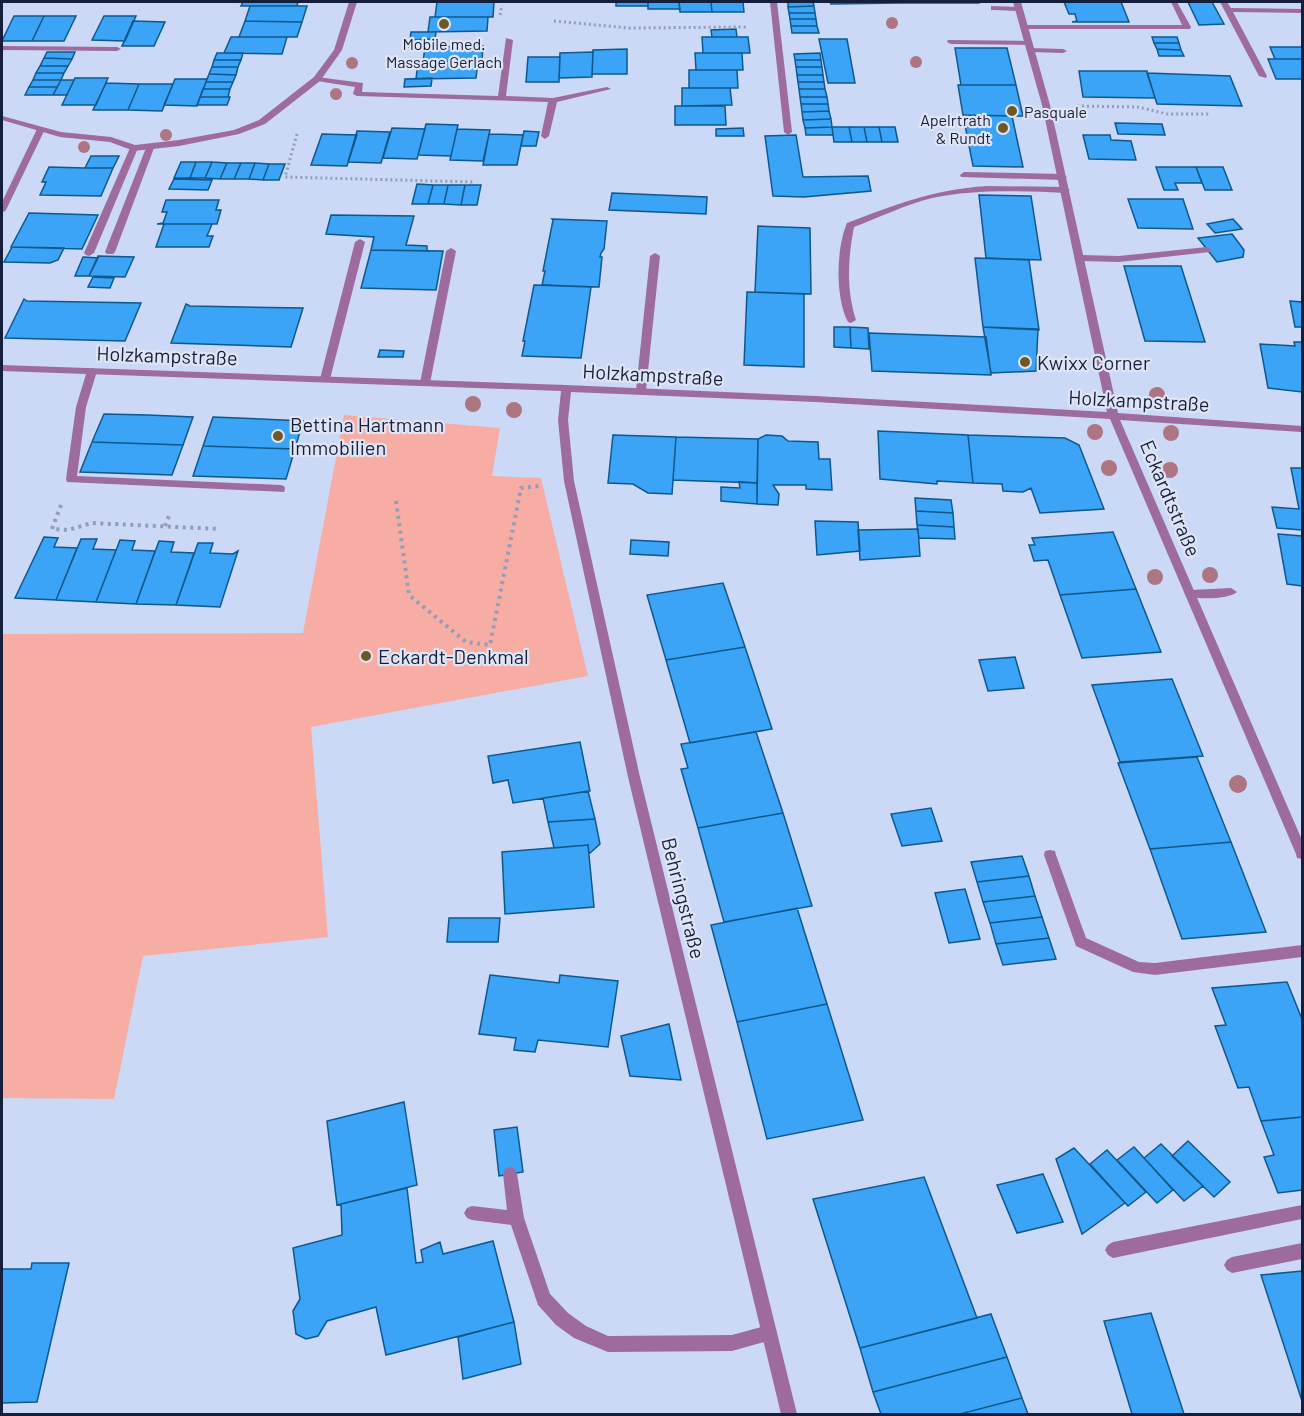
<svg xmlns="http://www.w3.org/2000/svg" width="1304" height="1416" viewBox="0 0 1304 1416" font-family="Barlow,sans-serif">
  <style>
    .green { fill: #f7ada4 }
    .building { fill: #3ba4f7; stroke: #0e588d; stroke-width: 1.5 }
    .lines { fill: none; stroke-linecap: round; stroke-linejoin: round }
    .path-far1 { stroke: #919dba; stroke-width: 3; stroke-dasharray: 2 3; stroke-linecap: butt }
    .path { stroke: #919dba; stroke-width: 4; stroke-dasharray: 3 4.5; stroke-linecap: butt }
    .lane { fill: #9e6b9e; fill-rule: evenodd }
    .street { fill: #9e6b9e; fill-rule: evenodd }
    .tree { fill: #ac7581 }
    .poi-dot { fill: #6d5928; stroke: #dfe5f5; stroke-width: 2 }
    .labels { text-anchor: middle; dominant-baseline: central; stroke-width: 4.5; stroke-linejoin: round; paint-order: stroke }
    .far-poi-label { font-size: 16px; fill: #151f3b; stroke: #dfe5f5 }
    .street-label { font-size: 20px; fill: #151f3b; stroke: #dfe5f5 }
    .poi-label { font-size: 20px; fill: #151f3b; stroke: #dfe5f5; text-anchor: start }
  </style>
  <rect width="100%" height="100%" fill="#cbd8f6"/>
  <path class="green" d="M344,415l156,13 -8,48 49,2 47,198 -277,51 17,210 -185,19 -29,143 -112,-1v-464l301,-1z"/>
  <path class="building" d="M243,2h55l-1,4h-56z
    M437,2h57l-1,15h-58z
    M616,2h32v4h-32z
    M648,2h31l1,7h-32z
    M679,2h32l1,10h-32z
    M711,2h32l1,10h-32z
    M788,2h25l1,4 -26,1z
    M830,2h69v1l-68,1z
    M899,2h80v1h-80z
    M1064,2h57l8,20h-57l5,-1 -2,-7h-6z
    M1188,2h24l12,22 -25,1z
    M250,6h57l-5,16 -57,-1z
    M814,6l1,7h-26l-1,-6z
    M789,13h26l1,6h-26z
    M14,16h30l-12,25h-30z
    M44,16h32l-12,25h-32z
    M104,16h32l-11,25 -33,-1z
    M430,17h58l-1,14 -59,1z
    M790,19h26l1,7h-26z
    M133,21l32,1 -11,24h-32z
    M245,21l57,1 -5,15h-58z
    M791,26h26l2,7h-27z
    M736,29l1,8h-25l-1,-7z
    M411,32h25l-1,7 -25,1z
    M231,37h56l-5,17 -58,-1z
    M702,37h46l2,16h-47z
    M1152,37h25l2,6h-25z
    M435,39l-1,8h-25l1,-7z
    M819,39h28l8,44h-27z
    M1154,43h25l2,7 -24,-1z
    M483,46l-1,15 -59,1 2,-15z
    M1270,47h32v12h-27z
    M955,48h52l9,37h-55z
    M627,49v25h-35l1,-24z
    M1157,49l24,1 3,6h-25z
    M47,52h28l-3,7 -28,-1z
    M593,52l-1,25 -33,1 1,-25z
    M217,53h26l-2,7h-27z
    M695,53h47l1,17h-47z
    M820,53l1,7h-26l-1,-6z
    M528,57h32l-1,25h-33z
    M44,58l28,1 -4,7h-28z
    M1268,59h34v20h-26z
    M214,60h27l-3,7h-26z
    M795,60h26l1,7h-26z
    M478,61l-2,17 -60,1 2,-17z
    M40,66h28l-4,7h-28z
    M212,67h26l-2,8 -27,-1z
    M796,67h26l1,8h-26z
    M689,70h48l1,18h-49z
    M1079,71h68l8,27 -72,-1z
    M36,73h28l-3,7h-28z
    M1147,73l83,3 12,30 -85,-2z
    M209,74l27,1 -3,7h-27z
    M797,75h26l1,7h-26z
    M75,78h33l-12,27h-34z
    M432,78l-1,8 -27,1 1,-8z
    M175,79h32l-10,27 -33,-1z
    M33,80h28l-4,7h-28z
    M61,80h13l-7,15h-14z
    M206,82h27l-3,7h-27z
    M798,82h26l1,7h-26z
    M106,83l33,1 -11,26h-35z
    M139,84h34l-11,27 -34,-1z
    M958,85h58l7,31 -60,-1z
    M29,87h28l-4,8h-28z
    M682,88h48l2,17 -50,1z
    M203,89h27l-2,8h-28z
    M799,89h26l2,8h-27z
    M200,97h30l-3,8h-30z
    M800,97h27l1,7h-27z
    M801,104h27l1,7 -27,1z
    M675,106h50l1,19h-51z
    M829,111l2,8 -28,1 -1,-8z
    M963,115l49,1 11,51 -50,-1z
    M831,119l1,8 -27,1 -2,-8z
    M1115,123l47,1 3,11 -47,-1z
    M426,124l32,1 -7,31 -33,-1z
    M832,127l1,8h-27l-1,-7z
    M832,127h17l3,15h-18z
    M849,127h15l3,15h-15z
    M864,127h15l3,15h-15z
    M879,127h16l3,15h-16z
    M392,128l33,1 -8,30 -34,-1z
    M743,128l1,8h-28v-7z
    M457,129l33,1 -7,31 -33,-1z
    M357,131l33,1 -9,31 -33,-1z
    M524,131l15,1 -3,14h-15z
    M322,134l35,1 -10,31 -36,-1z
    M489,134l34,1 -6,30h-34z
    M796,135l7,42 65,-1 3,15 -67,6 -31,-1 -8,-60z
    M1083,135h27l1,5 20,1 5,19 -47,-1z
    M91,156h28l-6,12h-28z
    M181,162h15l-6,16h-16z
    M196,162h16l-7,16h-15z
    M212,162l15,1 -7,16 -15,-1z
    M227,163h14l-7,16h-14z
    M241,163h14l-6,16h-15z
    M255,163l14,1 -6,16 -14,-1z
    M269,164h16l-6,16h-16z
    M49,167l36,1h28l-12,28 -61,-1 6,-13h-4z
    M1156,167h40l6,16h-27l3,7h-14z
    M1196,167h27l9,23h-27z
    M174,179l38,1 -4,10 -39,-1z
    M417,184l16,1 -5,19h-16z
    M433,185h15l-4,19h-16z
    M448,185h17l-4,20 -17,-1z
    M465,185h16l-4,20h-16z
    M612,193l95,4 -1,17 -97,-4z
    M979,195l52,1 10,64 -55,-2z
    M1128,199h55l10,30 -55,-1z
    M166,200h53l-3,10h5l-4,14h-60l6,-1 4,-11h-5z
    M29,213l69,2 -16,34 -71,-2z
    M331,215l83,1 -8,29 21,1v5l-56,-1 3,-13 -48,-3z
    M552,219l55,2 -3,28 -3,4 -1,4h2l-3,30 -57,-2 3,-14h-2l10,-51z
    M1233,219l9,10 -27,4 -8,-9z
    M164,224h48l-5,12h6l-4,11h-53z
    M758,226l52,2 1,66 -56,-2z
    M1232,234l12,16 -1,7 -26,5 -19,-24z
    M12,247l52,1 -6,12 -8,3 -46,-1z
    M371,250l72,1 -7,39 -75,-2z
    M98,256l36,1 -9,20 -36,-1z
    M83,257l15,1 -9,18h-14z
    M975,258l54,2 10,70 -56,-3z
    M1124,266h57l24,76 -60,-1z
    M93,277l21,1 -4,10 -22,-1z
    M534,285l57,2 -10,71 -59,-2 3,-15h-2z
    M747,292l57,2v73l-60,-2z
    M24,299l3,2 114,2 -16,38 -120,-3z
    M1290,301l12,1v25h-7z
    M186,304l4,2 113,2 -12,39 -120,-4z
    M834,327h16l1,21 -17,-1z
    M850,327l18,1 1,21 -18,-1z
    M983,327l55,2 -2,42 -45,2z
    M869,333l117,4 5,38 -119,-4z
    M1294,342h8v50l-34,-4 -8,-44 35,2z
    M380,350l24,1 -1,6h-25z
    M104,414l44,1 45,2 -10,28 -91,-3z
    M213,417l48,2 42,2 -8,28 -92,-3z
    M878,431l90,4 5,48 -36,-2v3l-57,-5z
    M613,435l63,2 -4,57 -24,-1 -15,-9 -25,-1z
    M766,435l16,1 6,5 30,1 1,17h11l2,31 -26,-1v-4h-33l6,9 -1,11 -21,-1 1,-65z
    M968,435l97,3 14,7 25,64 -64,4 -9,-25 -8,4 -20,-1 -1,-7 -29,-1z
    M676,437l82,2 -1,44 -84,-3z
    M92,442l91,3 -11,30 -92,-3z
    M203,446l92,3 -9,30 -93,-3z
    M1291,468h11v62l-25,-2 -5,-21 27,2z
    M739,482l18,1v21l-36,-3v-14l19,1z
    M915,498l36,2 2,13 -37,-2z
    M916,511l37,2 1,14 -37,-2z
    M815,521l43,1 2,29 -43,4z
    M917,525l37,2 1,12 -36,-1z
    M918,529l2,27 -60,4 -2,-30z
    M1113,532l23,57 -76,6 -12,-35 -14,1 -5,-16h6l-3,-7z
    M1278,534l24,2v50l-15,-2z
    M44,537l14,1 -4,9 23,1 -21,52 -41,-2z
    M81,539h16l-4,10 23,1 -20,52 -40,-2z
    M120,540l15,1 -3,9 23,1 -19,53 -40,-2z
    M631,540l38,2 -1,14 -38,-2z
    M159,541l15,1 -3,10 23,1 -18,52 -40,-1z
    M198,543h15l-3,10 23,1 5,-3 -18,56 -44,-2z
    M723,583l22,64 -79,13 -19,-65z
    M1136,589l25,63 -79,6 -22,-63z
    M745,647l27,82 -82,14 -24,-83z
    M1015,657l9,31 -36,3 -9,-31z
    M1172,679l31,77 -83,6 -28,-77z
    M756,732l27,81 -85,15 -17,-59 7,-1 -7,-24z
    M580,742l10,49 -77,12 -5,-23 -15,3 -5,-27z
    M1197,757l34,85 -81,7 -32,-86z
    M588,791l7,28 -47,3 -5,-24z
    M931,808l11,33 -40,5 -11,-32z
    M783,813l29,93 -88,16 -26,-94z
    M595,819l5,25 -11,10 -1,-9 -34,3 -6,-26z
    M1231,842l35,90 -84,7 -32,-90z
    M588,845l6,62 -89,7 -3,-62z
    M1022,856l7,20 -52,6 -6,-20z
    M1029,876l6,20 -52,6 -6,-20z
    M965,889l15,50 -31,4 -14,-50z
    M1035,896l7,21 -52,6 -7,-21z
    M797,908l30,96 -90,18 -26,-97z
    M1042,917l7,21 -53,6 -6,-21z
    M449,918h51l-2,24h-51z
    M1049,938l7,21 -53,6 -7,-21z
    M490,975l69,8 1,-8 58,6 -10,66 -70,-7 -3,12 -21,-2 2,-12 -37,-4z
    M1287,982l15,37v98l-41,4 -12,-34 -11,1 -23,-62 11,-1 -14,-37z
    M827,1004l36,116 -96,19 -30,-117z
    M669,1024l12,56 -51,-4 -9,-40z
    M404,1102l13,83 -80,20 -10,-84z
    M1302,1117v73l-24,3 -14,-36 10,-2 -13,-34z
    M517,1127l6,45 -24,4 -5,-46z
    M1188,1141l42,41 -16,15 -42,-41z
    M1161,1144l42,42 -19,15 -40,-43z
    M1134,1147l39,43 -16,13 -40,-43z
    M1074,1148l51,55 -43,31 -26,-75z
    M1107,1150l39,42 -18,14 -38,-42z
    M1043,1174l20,48 -46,11 -20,-48z
    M924,1177l53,141 -117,30 -47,-149z
    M407,1188l9,75 7,-1 -2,-12 19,-8 3,12 50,-13 21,81 -128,33 -10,-48 -49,14 -9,15 -12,3 -10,-5 -3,-23 7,-12 -7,-51 49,-13 -1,-31z
    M32,1263h37l-32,139 -35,1v-134h29z
    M1302,1271v130l-41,-126z
    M1151,1313l33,101h-52l-28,-93z
    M991,1314l16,43 -134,35 -13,-44z
    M514,1322l7,42 -58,15 -5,-42z
    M1007,1357l15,41 -62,16h-79l-8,-22z
    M1022,1398l6,16h-68z"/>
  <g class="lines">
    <path class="path-far1" d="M500,15l2,-10
      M554,21l75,7 119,-1
      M1077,106l61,1 29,7h44
      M297,134l-12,43 189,5"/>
    <path class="path" d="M396,501l13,94 57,47 24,3 31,-157 18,-2
      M61,505l-9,24 16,1 24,-7 128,6
      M165,526l5,-13"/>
    <path class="lane" d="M770,2h7l15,130 -4,3 -4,-3z
      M1171,2h6l14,25 -1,2h-165l-4,-2 4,-2h157z
      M1220,2h7l4,6 71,1v4l-69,-1 34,64 -1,2 -7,-2z
      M991,6l28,1 4,2 -4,2 -25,-1h-3z
      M506,38l7,2 -7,56 47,2 54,-11 4,2 -54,13 -8,34 -4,3 -4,-3 7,-34 -191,-6 -4,-2 2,-7 -38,-6 -4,-2 4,-2 46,6 -1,9 136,4z
      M948,40l81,1 4,2 -4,2 -78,-1 -4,-2z
      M2,46l115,1 4,2 -4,2 -115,-1z
      M1029,48l34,1 4,2 -4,2 -31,-1h-3z
      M38,127l7,2 -39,81 -4,3v-11z
      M134,145l4,3 -44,105 -5,3 -3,-1 -2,-2 46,-105z
      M150,145l4,3 -39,104 -2,2h-6l-2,-2 41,-104z
      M964,172l99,2 4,3 -4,3 -102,-3 -1,-2z
      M987,186l79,1 4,3 -4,3c-45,-2 -90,-4 -134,5 -27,7 -52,19 -78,29 -6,31 -8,62 2,93l-5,3 -3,-1c-13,-25 -12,-73 -1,-99 51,-19 84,-33 140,-37z
      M360,239l5,3 -35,137 -5,3 -5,-3 35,-137z
      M1207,247l5,3 -2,2 -91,10 -38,-1 -5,-3 5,-3 38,1z
      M451,248l5,3 -26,132 -5,3 -5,-3 26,-132z
      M655,253l5,3 -14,134 -5,3 -5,-3 14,-134z
      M92,368l5,3 -11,36 -9,69 203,9 4,1 1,3 -1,3 -217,-10 -1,-3 10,-72 11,-36z
      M1231,588l6,4c-7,7 -45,9 -52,2l6,-4z
      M1050,850l5,1 1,4 30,83 53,24 16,1 147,-18v12l-147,18 -22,-3 -57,-26 -32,-91 1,-4z
      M510,1167l5,2 2,5 7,44 26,76 18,19 18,13 22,10 124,-1 37,-10 6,2 2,6 -2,6 -43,12 -124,1 -34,-14 -18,-13 -18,-20 -27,-80 -39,-5 -5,-2 -3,-5 3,-5 5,-2 35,4 -4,-36 2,-5z
      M1302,1205v14l-189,39 -5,-3 -3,-5 3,-5 5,-3z
      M1302,1243v16l-70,14 -5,-3 -3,-5 3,-5 5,-3z"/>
    <path class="street" d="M349,2h8l-15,48 -22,31 -55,43 -26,10 -60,12 -45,5 -24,-9 -50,-5 -58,-17v-4l59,16 50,5 24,8 44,-5 55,-10 25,-10 55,-43 20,-27z
      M1013,2h8l29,103 68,308 184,13v6l-182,-12 182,420v19l-5,-1 -1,-4 -186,-435 -295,-17 -244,-10 -3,28 6,61 66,296 157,637h-16l-153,-637 -64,-296 -6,-61 3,-29 -559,-20v-6l564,20 249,11 292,16 -65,-307z"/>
  </g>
  <g class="tree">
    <circle cx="892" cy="23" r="6"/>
    <circle cx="916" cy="62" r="6"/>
    <circle cx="352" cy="63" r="6"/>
    <circle cx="336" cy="94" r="6"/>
    <circle cx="166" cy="135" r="6"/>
    <circle cx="84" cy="147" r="6"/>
    <circle cx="1157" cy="395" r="8"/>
    <circle cx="473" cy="404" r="8"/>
    <circle cx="514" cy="410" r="8"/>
    <circle cx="1095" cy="432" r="8"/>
    <circle cx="1171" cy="433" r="8"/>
    <circle cx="1109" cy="468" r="8"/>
    <circle cx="1170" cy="470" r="8"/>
    <circle cx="1210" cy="575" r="8"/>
    <circle cx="1155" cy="577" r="8"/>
    <circle cx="1238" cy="784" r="9"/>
  </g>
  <g class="poi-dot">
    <circle cx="444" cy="24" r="6"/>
    <circle cx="1012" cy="111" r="6"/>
    <circle cx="1003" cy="128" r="6"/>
    <circle cx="1025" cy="362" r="6"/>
    <circle cx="278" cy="436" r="6"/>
    <circle cx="366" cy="656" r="6"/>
  </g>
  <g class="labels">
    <g class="far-poi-label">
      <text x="444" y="43">Mobile med.<tspan x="444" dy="18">Massage Gerlach</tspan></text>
      <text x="1024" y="111" text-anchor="start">Pasquale</text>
      <text x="991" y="119" text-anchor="end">Apelrtrath<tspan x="991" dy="18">&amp; Rundt</tspan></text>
    </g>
    <g class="street-label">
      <text transform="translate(167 355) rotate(2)">Holzkampstraße</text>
      <text transform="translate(653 374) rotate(3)">Holzkampstraße</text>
      <text transform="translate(1139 400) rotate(3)">Holzkampstraße</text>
      <text transform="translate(1171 498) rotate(67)">Eckardtstraße</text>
      <text transform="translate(684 898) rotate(76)">Behringstraße</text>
    </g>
    <g class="poi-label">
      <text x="1037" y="362">Kwixx Corner</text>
      <text x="290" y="424">Bettina Hartmann<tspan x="290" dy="23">Immobilien</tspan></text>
      <text x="378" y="656">Eckardt-Denkmal</text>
    </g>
  </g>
  <rect width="1304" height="1416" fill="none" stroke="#151f3b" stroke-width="6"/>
</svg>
